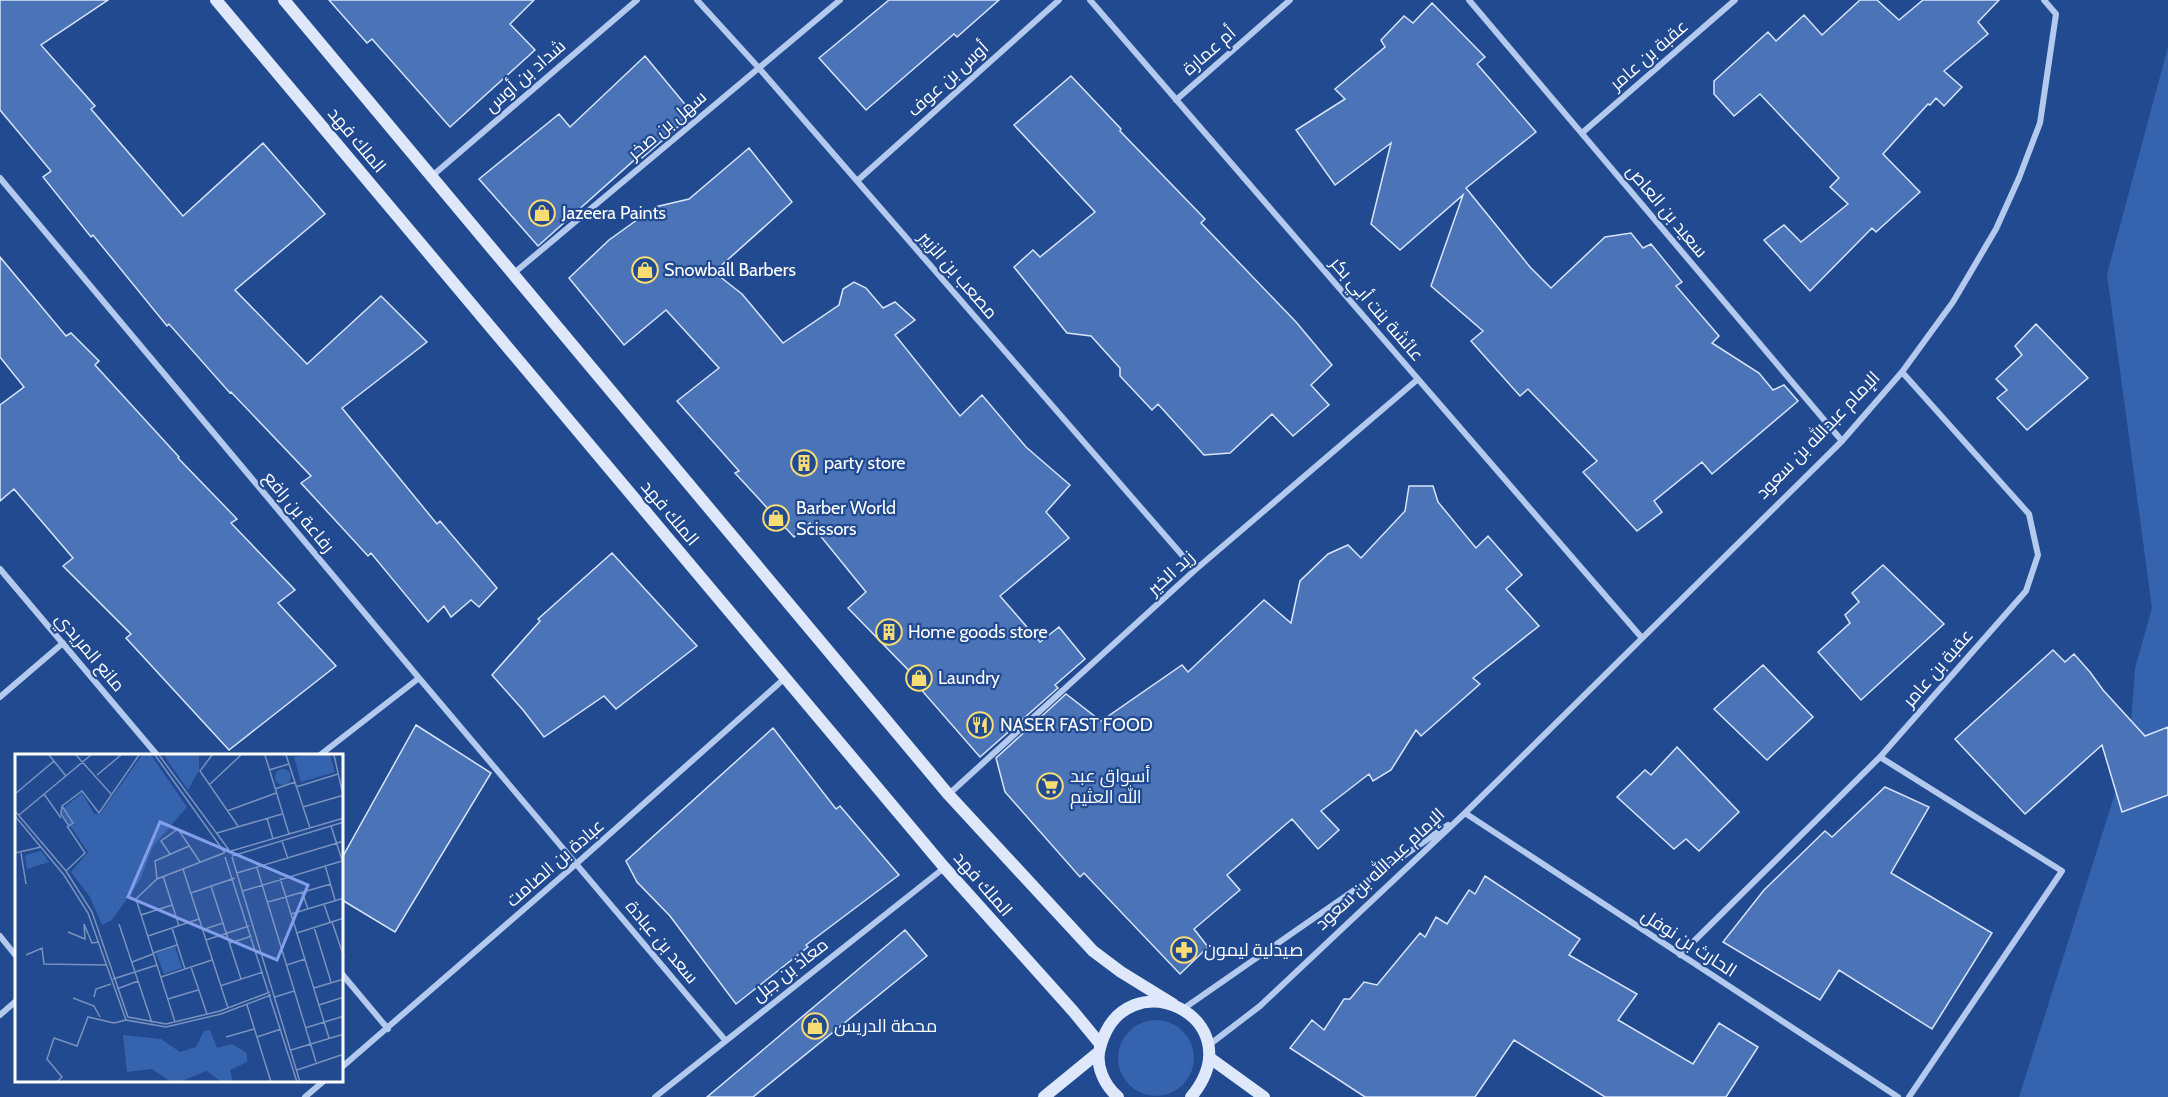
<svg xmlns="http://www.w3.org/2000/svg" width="2168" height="1097" viewBox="0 0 2168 1097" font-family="Cabin,Cairo,sans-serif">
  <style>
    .green { fill: #3563ae }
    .building { fill: #4a73b8; stroke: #d8e5f9; stroke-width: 1.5 }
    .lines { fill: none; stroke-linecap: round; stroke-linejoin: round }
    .street { stroke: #b3c9ed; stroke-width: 6 }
    .secondary { stroke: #dfe8fa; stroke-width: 12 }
    .labels { text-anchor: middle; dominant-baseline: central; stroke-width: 4.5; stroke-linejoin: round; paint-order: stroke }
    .street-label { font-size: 18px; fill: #fff; stroke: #214a91 }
    .poi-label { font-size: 18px; fill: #fff; stroke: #214a91; text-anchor: start }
    .inset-road { fill: none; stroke: #7a92bd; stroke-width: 1.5 }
    .view { fill: #839eea; fill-opacity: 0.15; stroke: #839eea; stroke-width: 3 }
    .inset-edge { fill: none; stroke: #fff; stroke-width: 3 }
  </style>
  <rect width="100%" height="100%" fill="#214a91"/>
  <path class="green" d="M2168,47v1050h-149l105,-332 7,-42 4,-55 17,-60 -45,-334z
    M1118 1058a38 38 0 1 1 76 0a38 38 0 1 1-76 0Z"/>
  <path class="building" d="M0,0h108l-67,45 54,61 -4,3 92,107 80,-73 62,71 -90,76 72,74 74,-68 46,46 -85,66 95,116 3,-3 57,67 -18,19 -8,-7 -20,17 -7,-11 -16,16 -57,-69 -3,3 -67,-73 10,-7 -80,-84 -1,1 -61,-69 -2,2 -74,-91 -2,2 -48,-60 8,-6 -51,-61z
    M329,0h205l-24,24 25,26 -85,77 -78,-88 -5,4z
    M889,0h110l-42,37 -3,-3 -88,76 -47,-52z
    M1860,0h17l22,20 24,-20h76l-21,22 10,12 -44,37 18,16 -18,19 -8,-8 -6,7 -2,-1 -45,50 37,38 -44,40 -4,-4 -62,63 -46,-51 20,-15 17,17 47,-38 -18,-17 9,-9 -79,-84 -26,22 -20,-22v-13l54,-49 8,9 28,-26 18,20z
    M1432,3l53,54 -8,7 59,68 -70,56 64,79 21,21 54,-51 26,-4 12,15 8,-4 31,38 -6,4 43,50 -7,7 47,30 14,17 11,-5 14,16 -86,73 -10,-12 -48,39 8,11 -25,19 -54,-59 14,-11 -69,-72 -8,7 -49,-55 12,-10 -52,-45 32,-91 -63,55 -29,-26 20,-81 -56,42 -39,-55 49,-31 -10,-10 50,-42 -4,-7 23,-24 9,7z
    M645,56l48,58 -51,44 -2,-3 -102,91 -59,-67 80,-65 11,13z
    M1071,76l50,53 -1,2 85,88 -4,4 95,99 36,43 -21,20 18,20 -36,31 -21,-22 -42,39 -26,2 -46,-51 -6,6 -32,-34v-8l-29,-32 -24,-3 -53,-66 19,-17 7,7 55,-45 -81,-87z
    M749,148l43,54 -78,70 28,22 41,49 56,-38 4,-16 11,-7 12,6 17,20 12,-6 20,18 -20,15 65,81 22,-21 44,52 44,38 -24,27 23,26 -69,58 40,46 19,-15 26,32 -30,26 3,3 -78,69 -69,-79 3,-2 -66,-68 18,-16 -56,-69 -16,14 -59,-64 4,-2 -62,-70 42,-33 -53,-58 -42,35 -55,-67 40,-38 46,-33 34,-8z
    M0,257l66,79 5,-3 28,28 -4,4 84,92 -1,1 59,61 -6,4 64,67 -17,13 58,63 -107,84 -103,-112 5,-4 -68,-68 10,-8 -59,-69 -14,12v-96l24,-18 -24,-30z
    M2036,324l52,54 -61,52 -30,-32 10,-8 -11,-11 26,-24 -7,-9z
    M1409,486h24l5,16 38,46 12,-12 34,39 -16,14 33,37 -66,52 7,6 -59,52 -5,-6 -25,40 -18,11 -4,-7 -48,37 18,19 -21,19 -26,-30 -65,56 13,15 -46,39 14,18 -28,27 -96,-101 -4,4 -75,-85 -9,-34 70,-64 35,27 81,-56 6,7 76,-72 27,23 9,-42 28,-27 20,-9 13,13 44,-47z
    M612,553l85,93 -81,63 -12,-13 -60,41 -21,-27 -31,-35 48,-54 -2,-2z
    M1883,565l61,59 -83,76 -43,-48 32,-29 -5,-8 14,-13 -7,-9z
    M2053,650l12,12 9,-8 16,18 13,18 42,46 23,-9v68l-46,17 -20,-67 -77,69 -70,-75z
    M1763,665l50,52 -46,43 -53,-51z
    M416,725l75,48 -96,159 -53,-32v-42z
    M773,728l63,81 4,-3 59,69 -93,70 2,2 -72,57 -66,-88 -33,-34 -11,-21z
    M1677,747l62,65 -40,39 -13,-12 -12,10 -57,-52 28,-27 6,5z
    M1885,787l44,20 -38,66 101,60 -60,96 -93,-59 -19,30 -97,-58 41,-52 61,-59 7,6z
    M1485,876l95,63 -11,16 68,39 -19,26 75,44 26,-41 39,24 -32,50h-121l-91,-57 -39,57h-110l-75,-49 22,-28 12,10 20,-31h6l14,-17 13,3 43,-52 5,4 11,-20 11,7 22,-34 6,4z
    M905,930l22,26 -174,141h-46z"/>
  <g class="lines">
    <path class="street" d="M697,0l61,67 437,503
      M1090,0l552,638
      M1469,0l373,441
      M1176,100l114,-100
      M1582,133l153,-133
      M432,176l205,-176
      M0,178l419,500 306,362
      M857,181l202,-181
      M514,273l326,-273
      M0,569l157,186
      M0,697l63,-54
      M320,755l99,-77
      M1880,757l182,114 -153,226
      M949,794l246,-224 223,-191
      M1465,813l433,284
      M0,936l16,20
      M1680,955l200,-198 146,-166 12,-36 -9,-41 -127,-142
      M342,974l46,55
      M1183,1009l265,-184
      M0,1015l16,-14
      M1209,1045l51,-39 205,-193 377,-372 60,-69 51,-70 43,-73 23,-51 21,-55 16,-109 -12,-14
      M342,1067l234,-203 209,-186
      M305,1097l20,-17
      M655,1097l289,-229"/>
    <path class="secondary" d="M216,0l728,867 129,144 28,34
      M284,0l664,794 145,157 28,21 52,32
      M1210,1058l54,39
      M1044,1097l55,-45
      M1118,1097c-14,-12 -23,-32 -18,-49 24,-93 157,-30 91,49"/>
  </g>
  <defs>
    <g id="shop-ring" transform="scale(1.35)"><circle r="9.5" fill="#214a91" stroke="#f9dc74" stroke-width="1.5"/><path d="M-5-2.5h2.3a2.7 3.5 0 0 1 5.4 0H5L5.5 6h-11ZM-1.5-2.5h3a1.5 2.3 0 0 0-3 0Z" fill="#f9dc74"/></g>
    <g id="building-ring" transform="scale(1.35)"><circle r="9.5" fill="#214a91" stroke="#f9dc74" stroke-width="1.5"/><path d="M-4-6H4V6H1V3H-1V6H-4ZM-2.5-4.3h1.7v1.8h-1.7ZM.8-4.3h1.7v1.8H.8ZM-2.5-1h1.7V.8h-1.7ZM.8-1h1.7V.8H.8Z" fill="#f9dc74"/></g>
    <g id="restaurant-ring" transform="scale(1.35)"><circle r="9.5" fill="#214a91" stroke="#f9dc74" stroke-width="1.5"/><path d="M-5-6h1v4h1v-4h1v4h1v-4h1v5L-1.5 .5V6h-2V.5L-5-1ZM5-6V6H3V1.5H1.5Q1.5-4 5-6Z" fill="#f9dc74"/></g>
    <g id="supermarket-ring" transform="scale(1.35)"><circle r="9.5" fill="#214a91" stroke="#f9dc74" stroke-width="1.5"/><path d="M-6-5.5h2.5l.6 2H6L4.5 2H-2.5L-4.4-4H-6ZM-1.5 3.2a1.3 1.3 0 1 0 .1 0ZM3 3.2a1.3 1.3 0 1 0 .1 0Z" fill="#f9dc74"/></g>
    <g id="pharmacy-ring" transform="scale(1.35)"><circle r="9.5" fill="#214a91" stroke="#f9dc74" stroke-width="1.5"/><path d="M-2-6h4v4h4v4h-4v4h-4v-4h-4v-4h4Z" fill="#f9dc74"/></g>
  </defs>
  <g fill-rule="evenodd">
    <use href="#shop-ring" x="542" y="213"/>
    <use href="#shop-ring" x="645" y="270"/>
    <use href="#building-ring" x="804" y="463"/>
    <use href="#shop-ring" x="776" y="518"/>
    <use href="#building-ring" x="889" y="632"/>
    <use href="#shop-ring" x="919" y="678"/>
    <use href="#restaurant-ring" x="980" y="725"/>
    <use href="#supermarket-ring" x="1050" y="786"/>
    <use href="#pharmacy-ring" x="1184" y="950"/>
    <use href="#shop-ring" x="815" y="1026"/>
  </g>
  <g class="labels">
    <g class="street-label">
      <text transform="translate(1209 51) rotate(-41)">أم عمارة</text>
      <text transform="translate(1649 55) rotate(-41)">عقبة بن عامر</text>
      <text transform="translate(525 76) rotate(-41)">شداد بن أوس</text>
      <text transform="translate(948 79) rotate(-42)">أوس بن عوف</text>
      <text transform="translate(667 125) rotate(-40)">سهل بن صخر</text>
      <text transform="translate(357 140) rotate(50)">الملك فهد</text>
      <text transform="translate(1667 211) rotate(50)">سعيد بن العاص</text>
      <text transform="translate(958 275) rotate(49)">مصعب بن الزبير</text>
      <text transform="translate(1377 309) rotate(49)">عائشة بنت أبي بكر</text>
      <text transform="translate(1818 435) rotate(-46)">الإمام عبدالله بن سعود</text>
      <text transform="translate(299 512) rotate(50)">رفاعة بن رافع</text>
      <text transform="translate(670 513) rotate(50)">الملك فهد</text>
      <text transform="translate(1171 573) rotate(-42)">زيد الخير</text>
      <text transform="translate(90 652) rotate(50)">مانع المريدي</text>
      <text transform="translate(1938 668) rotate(-49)">عقبة بن عامر</text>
      <text transform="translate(555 863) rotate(-41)">عبادة بن الصامت</text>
      <text transform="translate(1380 869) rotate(-43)">الإمام عبدالله بن سعود</text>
      <text transform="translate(983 884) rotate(49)">الملك فهد</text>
      <text transform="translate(662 942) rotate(50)">سعد بن عبادة</text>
      <text transform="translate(1689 943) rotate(33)">الحارث بن نوفل</text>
      <text transform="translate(790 970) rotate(-38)">معاذ بن جبل</text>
    </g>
    <g class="poi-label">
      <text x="562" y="213">Jazeera Paints</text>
      <text x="664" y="270">Snowball Barbers</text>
      <text x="824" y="463">party store</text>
      <text x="796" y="508">Barber World<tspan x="796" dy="21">Scissors</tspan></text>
      <text x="908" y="632">Home goods store</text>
      <text x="938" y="678">Laundry</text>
      <text x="1000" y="725">NASER FAST FOOD</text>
      <text x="1070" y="776">أسواق عبد<tspan x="1070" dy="21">الله العثيم</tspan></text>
      <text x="1204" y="950">صيدلية ليمون</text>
      <text x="834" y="1026">محطة الدريس</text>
    </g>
  </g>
  <g transform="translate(15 754)">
    <rect width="328" height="328" fill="#214a91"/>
    <path d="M127,1h9l36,52 -34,39 -13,34 -28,40 -10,5 -12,-28 -19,-25 17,-20 -28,-41 22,-18 12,21h6zM152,1h32v15l-11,20 -23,-33zM287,1h28l5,17 -34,10 -7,-25zM260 23a8 8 0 1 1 16 0a8 8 0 1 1-16 0ZM26,97l8,11 -22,7 -2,-14zM160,193l7,21 -18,6 -8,-21zM195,276l7,18 15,-4 15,9v9l-17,8 3,12h-12l-14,-11 -28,11 -11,-2 -16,-11 -25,3 -4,-37 38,4 19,13 16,-5 8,-16z" fill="#3563ae"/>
    <path class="inset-road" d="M34,1l17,21M61,1l35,39M140,1l70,98M144,1l70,95M197,1l-12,16 38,55M250,1l24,79M271,1l24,73M319,1l9,40M254,16l20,-6M82,21l24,-20M194,31l32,-30M281,33l42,-13M260,35l20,-7M0,40l39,-33M29,40l17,24M47,52l-1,8 8,12 4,-3 -11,-17 20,-15 17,22 40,-58M288,53l41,-12M0,57l51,60 26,41 36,105 38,7 54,-13 50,-19M212,57l49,-18M4,61l72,-60M0,62l49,59 24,38 38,107 40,7 55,-13 50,-19M252,64l6,21M316,72l12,37M202,79l65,-19M267,87l6,18M216,97l113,-33M0,99l26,-6M6,99l5,31M155,100l-9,-13 17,-12 22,33M217,102l112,-34M210,103l72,225M217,103l68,225M310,111l10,35M242,114l59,194M168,115l45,139M51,117l19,-18 -18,-27M222,119l107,-32M148,122l16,50M265,124l49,160M142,125l-2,-18 34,-15M196,132l30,93M228,137l99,-30M287,138l6,17M176,139l44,-15M253,148l63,-18M309,150l6,18M276,160l53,-16M126,161l31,-10M317,168l12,35M104,170l33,99M299,173l17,55M157,174l13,41M187,176l21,-7M53,178l17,7 -1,-15 8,19 7,-1M282,179l47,-15M133,182l51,-17M191,186l43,-14M215,189l22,-7M138,199l24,-8M11,201l16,-7 2,16 62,1M117,208l21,-8M272,211l18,-6M176,213l16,47M146,223l51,-17M98,225l44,-14M205,232l43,-14M299,234l30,-9M102,235l21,-8M79,243l2,-8 15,-5M260,243l19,-6M58,244l21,8 6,11M153,245l30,-9M232,251l24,77M304,251l25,-8M160,268l-39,-123 21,-20 67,-26M290,274l39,-12M211,283l28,-8M242,283l24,-8M276,296l53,-16M282,316l47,-16M42,328l5,-5 -15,-18 7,-21 23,8 11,-29 26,6 12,-3"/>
    <path class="view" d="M145,68l148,63 -31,75 -149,-63z"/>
    <rect width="328" height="328" class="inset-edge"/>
  </g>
</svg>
